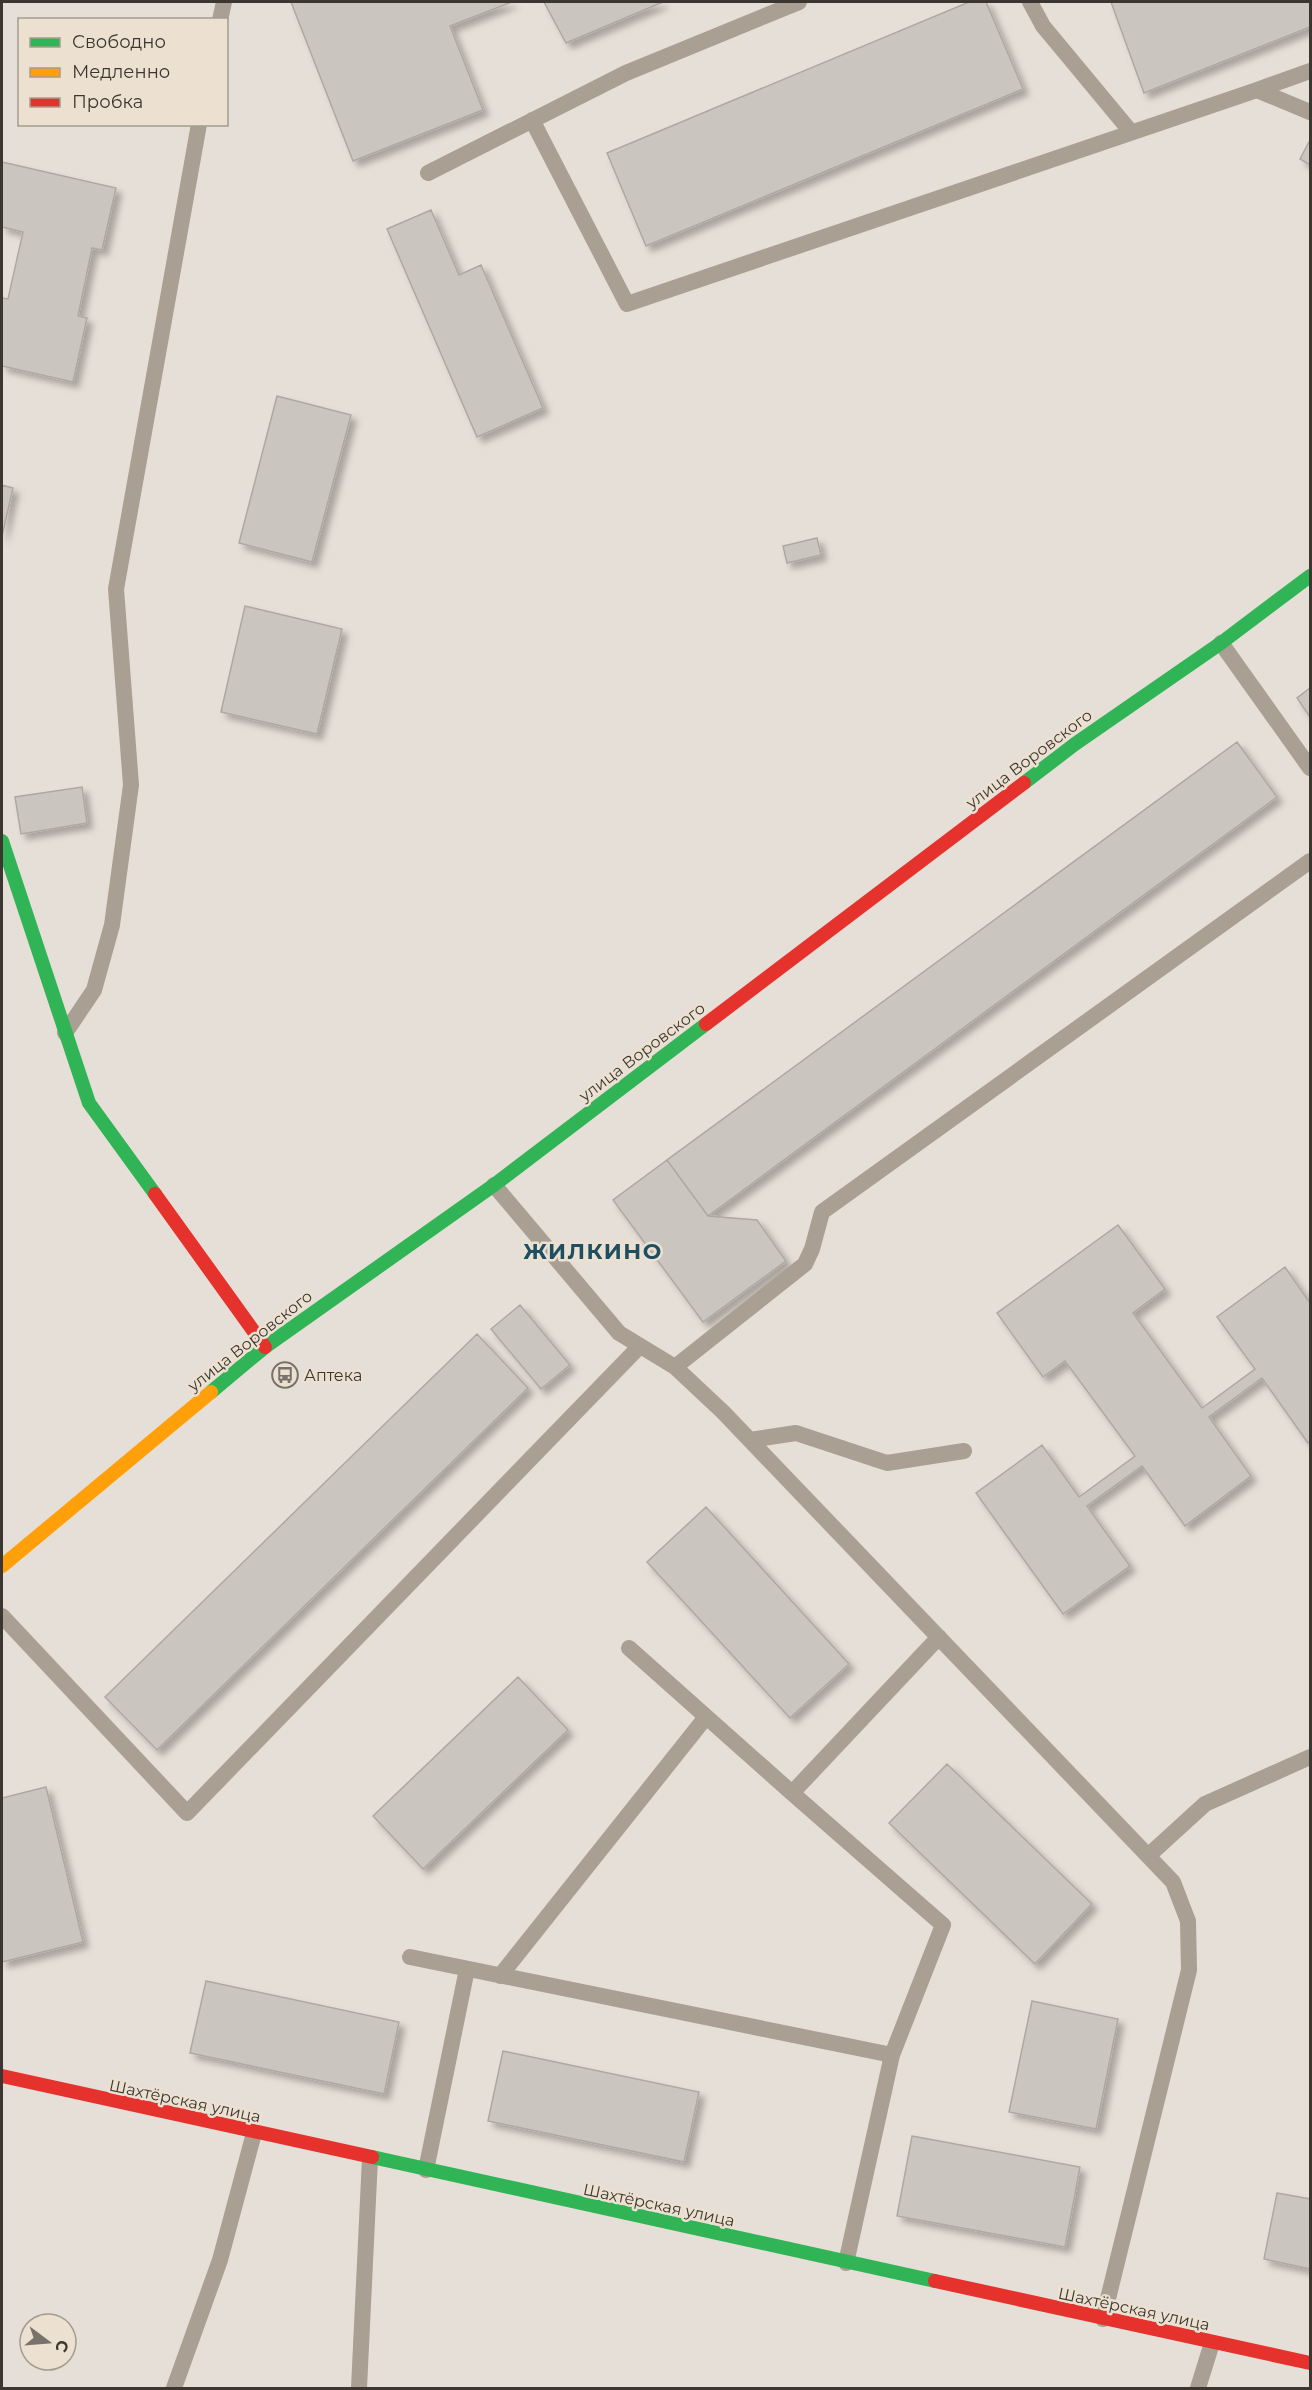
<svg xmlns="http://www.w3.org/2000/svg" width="1312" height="2390" viewBox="0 0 1312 2390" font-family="Montserrat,sans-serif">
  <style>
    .building { fill: #cac5bf; stroke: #ada9a2; stroke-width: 1.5; filter: url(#shadow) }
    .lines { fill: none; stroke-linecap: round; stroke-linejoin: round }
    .lane { stroke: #a99f92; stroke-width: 16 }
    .fast { stroke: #30b455; stroke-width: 14 }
    .slow { stroke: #ff9f0a; stroke-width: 14 }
    .jam { stroke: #e5322d; stroke-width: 14 }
    .labels { text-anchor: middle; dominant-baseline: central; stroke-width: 5; stroke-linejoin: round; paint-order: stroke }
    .street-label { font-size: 16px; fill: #3b3730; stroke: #ece0d1 }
    .poi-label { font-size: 16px; fill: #3b3730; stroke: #ece0d1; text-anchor: start }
    .district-label { font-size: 22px; font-weight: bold; letter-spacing: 1.5px; fill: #1e4e61; stroke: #ece0d1 }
  </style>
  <defs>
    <filter id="shadow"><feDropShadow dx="5.5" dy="5.5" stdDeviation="3" flood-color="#0004"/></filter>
  </defs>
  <rect width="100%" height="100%" fill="#e6dfd7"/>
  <path class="building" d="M291,2h221l-62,24 33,84 -130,51z
    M544,2h119l-97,41z
    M969,2h17l37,87 -377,157 -39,-93z
    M1111,2h199v25l-166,66z
    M1310,140v25l-10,-6z
    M2,162l114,26 -14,62 -10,-2 -14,68 9,2 -14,64 -71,-16v-68l6,1 15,-67 -21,-5z
    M431,210l28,65 22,-10 62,143 -66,29 -90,-208z
    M277,396l74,19 -39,147 -73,-19z
    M2,485l11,3 -11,48z
    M817,538l4,17 -34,8 -4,-17z
    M245,606l97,23 -25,105 -96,-22z
    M1310,688v29l-13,-19z
    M1237,742l40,55 -569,419 -41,-56z
    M82,787l5,36 -66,11 -6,-37z
    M667,1160l41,56 49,4 29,41 -83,61 -90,-122z
    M1118,1225l47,64 -32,24 69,95 53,-39 -38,-52 68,-50 25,36v138l-2,2 -46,-65 -53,39 42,59 -66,50 -43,-60 -55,40 43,60 -67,48 -87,-121 66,-48 37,52 56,-41 -70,-95 -22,16 -46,-64z
    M520,1305l50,60 -29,24 -50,-60z
    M477,1334l51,54 -371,362 -52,-53z
    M706,1507l143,157 -59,54 -143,-156z
    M518,1677l50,53 -145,139 -50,-53z
    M947,1764l145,140 -57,60 -146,-141z
    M46,1787l37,155 -81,20v-164z
    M206,1981l193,41 -15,72 -194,-41z
    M1032,2001l86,18 -22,110 -87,-17z
    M503,2051l196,41 -15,70 -196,-41z
    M912,2136l168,31 -15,80 -168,-31z
    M1277,2193l33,6v70l-46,-10z"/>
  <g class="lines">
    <path class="lane" d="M1030,2l13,24 88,106
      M220,20l4,-18
      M1257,90l53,-19
      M532,120l95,184 630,-214 53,22
      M428,173l198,-100 173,-71
      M1221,643l89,125
      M65,1033l29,-43 18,-65 19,-140 -15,-196 83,-465
      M494,1185l125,148 56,34 48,45 450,470 15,39 1,49 -86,349
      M675,1367l130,-103 7,-15 10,-37 488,-351
      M750,1440l46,-7 91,30 77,-12
      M2,1616l185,197 453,-467
      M629,1648l163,145 147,-156
      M792,1793l151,132 -51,130
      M1148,1856l57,-52 105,-47
      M410,1957l482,98 -46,208
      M500,1976l206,-259
      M426,2170l41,-201
      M174,2388l46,-128 34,-127
      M359,2388l11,-230
      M1198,2388l14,-45"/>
    <path class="fast" d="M1024,783l51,-39 146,-101 89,-67
      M2,841l87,262 66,91
      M211,1392l54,-45 229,-162 212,-161
      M372,2157l563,124"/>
    <path class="slow" d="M2,1566l209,-174"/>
    <path class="jam" d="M706,1024l318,-241
      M155,1194l110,153
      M2,2076l370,81
      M935,2281l375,82"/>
  </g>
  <defs>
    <g id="bus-ring" transform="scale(1.35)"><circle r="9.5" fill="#ece0d1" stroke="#77726a" stroke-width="1.5"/><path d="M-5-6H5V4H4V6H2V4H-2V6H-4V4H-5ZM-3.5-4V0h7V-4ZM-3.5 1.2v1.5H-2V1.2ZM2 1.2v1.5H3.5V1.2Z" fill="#77726a"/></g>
  </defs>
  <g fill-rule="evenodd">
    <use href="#bus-ring" x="285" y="1375"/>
  </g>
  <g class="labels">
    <g class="street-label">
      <text transform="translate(1029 759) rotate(-37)">улица Воровского</text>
      <text transform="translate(642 1052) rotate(-37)">улица Воровского</text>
      <text transform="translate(250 1341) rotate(-38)">улица Воровского</text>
      <text transform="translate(185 2101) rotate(12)">Шахтёрская улица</text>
      <text transform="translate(659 2205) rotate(12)">Шахтёрская улица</text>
      <text transform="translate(1134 2309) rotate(12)">Шахтёрская улица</text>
    </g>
    <g class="poi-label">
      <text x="304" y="1375">Аптека</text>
    </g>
    <g class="district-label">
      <text x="593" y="1251">ЖИЛКИНО</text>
    </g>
  </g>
  <rect width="1312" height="2390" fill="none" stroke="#3b3730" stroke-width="6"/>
  <rect x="18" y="18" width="210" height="108" fill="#ece0d1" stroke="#a59c91" stroke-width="1.5"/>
  <rect x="30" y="38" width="30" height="9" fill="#30b455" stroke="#a59c91" stroke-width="1.5"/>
  <text x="72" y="48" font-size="18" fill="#3b3730">Свободно</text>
  <rect x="30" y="68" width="30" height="9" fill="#ff9f0a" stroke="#a59c91" stroke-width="1.5"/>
  <text x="72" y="78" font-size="18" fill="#3b3730">Медленно</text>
  <rect x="30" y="98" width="30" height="9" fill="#e5322d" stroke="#a59c91" stroke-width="1.5"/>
  <text x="72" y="108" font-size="18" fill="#3b3730">Пробка</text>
  <g transform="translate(48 2342) rotate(106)"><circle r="28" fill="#ece0d1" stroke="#a59c91" stroke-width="1.5"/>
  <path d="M0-4.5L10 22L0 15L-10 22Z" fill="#77726a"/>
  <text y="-9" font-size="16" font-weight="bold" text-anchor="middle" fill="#3b3730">С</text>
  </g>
</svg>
